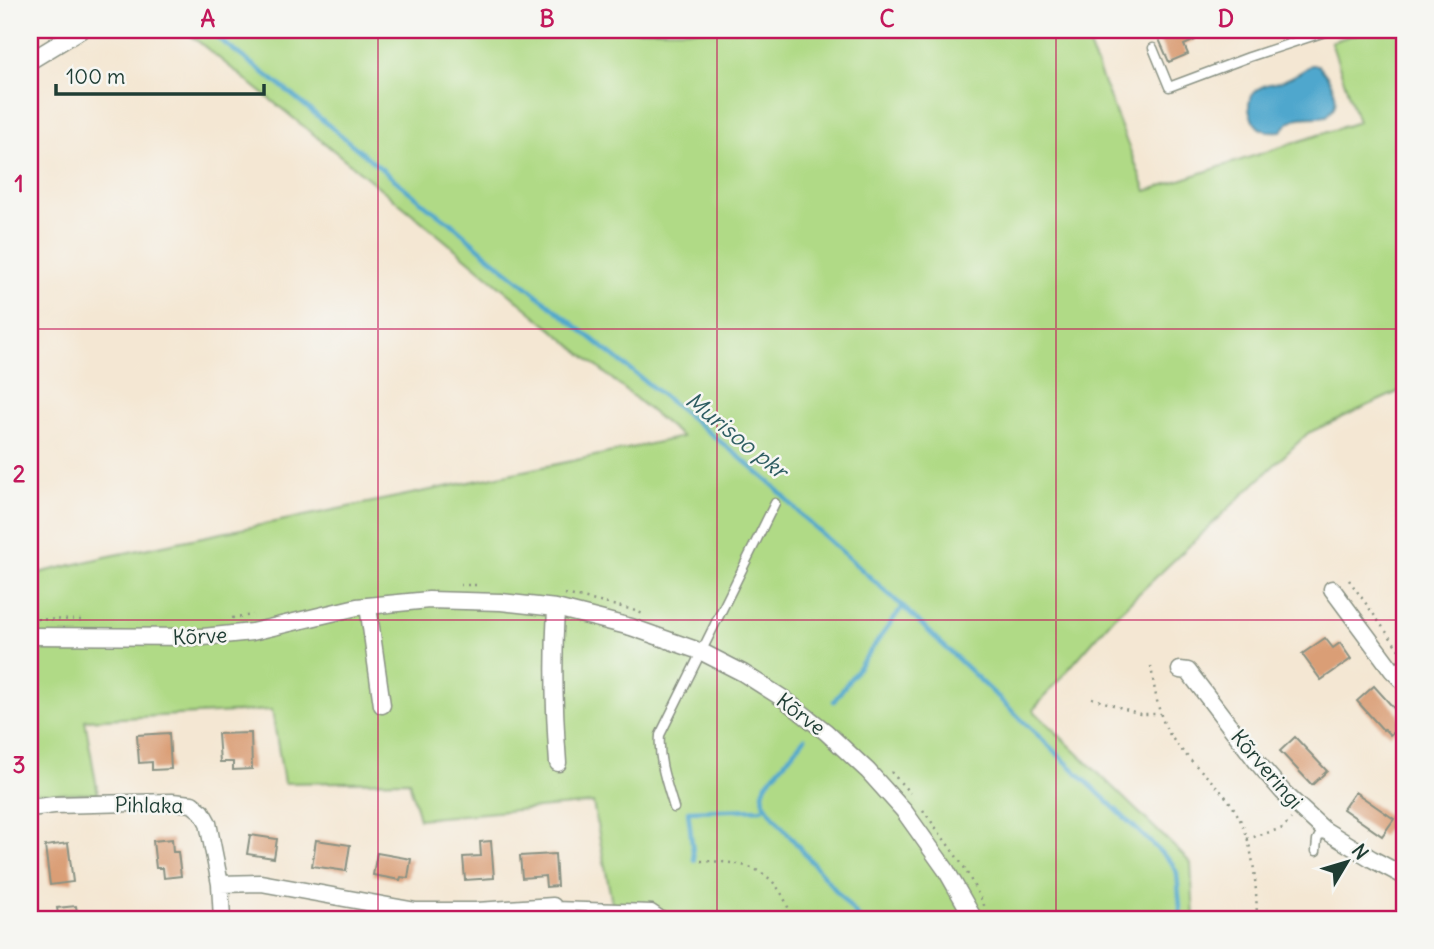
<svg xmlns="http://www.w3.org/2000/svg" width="1434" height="949" viewBox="0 0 1434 949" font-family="Delius,sans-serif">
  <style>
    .green { fill: #b0da86; stroke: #688c5d; stroke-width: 2 }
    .water { fill: #50a7cd; stroke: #387280; stroke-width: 2 }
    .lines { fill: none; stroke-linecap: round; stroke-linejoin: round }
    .stream { stroke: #50a7cd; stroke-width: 4.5 }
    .building { fill: #da9e76 }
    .lane-casing { stroke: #8a9284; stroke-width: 11 }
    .street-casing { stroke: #8a9284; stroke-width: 19 }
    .path { stroke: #8a9284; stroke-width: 2.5; stroke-dasharray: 2 5; stroke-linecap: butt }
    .lane { stroke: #fff; stroke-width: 8 }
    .street { stroke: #fff; stroke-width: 16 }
    .grid { fill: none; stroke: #c2185b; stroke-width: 2; stroke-opacity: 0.55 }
    .labels { text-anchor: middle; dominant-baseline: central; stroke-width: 5; stroke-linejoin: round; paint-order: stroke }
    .street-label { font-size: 21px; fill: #1f3d34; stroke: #f6f6f2 }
    .water-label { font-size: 23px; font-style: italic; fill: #2e5d62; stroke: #f6f6f2 }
    .neatline { fill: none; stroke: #c2185b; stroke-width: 2.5 }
    .grid-label { font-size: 23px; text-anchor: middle; font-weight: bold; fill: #c2185b }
  </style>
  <rect width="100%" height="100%" fill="#f6f6f2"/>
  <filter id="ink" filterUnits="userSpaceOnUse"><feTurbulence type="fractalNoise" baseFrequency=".0143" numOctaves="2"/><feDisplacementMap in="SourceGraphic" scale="14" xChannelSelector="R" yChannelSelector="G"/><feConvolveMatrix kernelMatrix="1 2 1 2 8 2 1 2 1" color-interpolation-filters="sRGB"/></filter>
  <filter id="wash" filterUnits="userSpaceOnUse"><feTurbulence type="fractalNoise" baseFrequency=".00686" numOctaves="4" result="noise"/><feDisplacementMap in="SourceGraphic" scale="28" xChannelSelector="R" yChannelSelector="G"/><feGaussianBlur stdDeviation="1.57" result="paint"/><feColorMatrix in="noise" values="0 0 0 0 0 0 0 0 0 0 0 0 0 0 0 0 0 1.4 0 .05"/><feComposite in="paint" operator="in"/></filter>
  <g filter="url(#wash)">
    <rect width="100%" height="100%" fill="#f4e7d3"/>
    <path class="green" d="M184,30h899l63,161 212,-69 -27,-80 37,-12h36v359l-96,44 -194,184 -81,93 158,153 3,56h-579l-22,-116 -174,16 -10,-38 -125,2 -12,-73 -187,10 13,74 -68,-1v-218l75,-18 462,-95 115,-25 -251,-208z"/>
    <path class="water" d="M1311,65h7c9,10 22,28 16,42 -2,3 -5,6 -7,9 -23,4 -29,-5 -46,15 -13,1 -22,1 -28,-11 -8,-14 -4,-29 13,-35 5,-2 10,-2 16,-4 10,-4 20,-9 29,-16z"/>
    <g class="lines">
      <path class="stream" d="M207,30l79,60 143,118 22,15 35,31 251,201 38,32 28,30 98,88 271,258 5,10 4,46
        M834,701l69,-95
        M805,738l-39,46 -3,8 1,11 14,19 82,97
        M694,860l-6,-49 74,-2 4,-4"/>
    </g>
    <g id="blocks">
      <path class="building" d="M1175,30h16l4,10 -11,5 4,9 -19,8 -11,-25z
        M1325,638l8,10 7,-5 11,16 -30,21 -19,-26z
        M1374,686l26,29 -2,1 6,7 -14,12 -6,-6 -1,1 -26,-29z
        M169,733l2,36 -19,1v-8l-13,1 -2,-28z
        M251,733l1,36 -19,1v-8h-13l-2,-28z
        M1295,737l32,34 -15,14 -32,-34z
        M1355,792l39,27 -12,17 -39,-27z
        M250,835l27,4 -3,19 -27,-4z
        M172,839l1,13h5l3,24 -17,2 -1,-10h-7l-3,-27z
        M316,840l34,5 -4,26 -34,-5z
        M491,841l3,37 -29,2 -2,-23 18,-1 -1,-14z
        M68,843l5,39 -23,3 -5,-39z
        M377,853l34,6 -3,19 -7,-1 -1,3 -27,-5z
        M555,854l2,32 -11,1 -1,-11 -23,2 -2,-22z
        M76,906l2,13h-19l-2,-11z"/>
    </g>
  </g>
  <g filter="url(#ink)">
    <use href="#blocks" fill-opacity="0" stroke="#8a9284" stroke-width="2"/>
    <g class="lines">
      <g class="lane-casing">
        <path id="lane" d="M1153,48l16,39 80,-30 82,-27
          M1394,672l10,-10
          M674,808c-7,-24 -16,-47 -14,-73l115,-232
          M1316,851l1,-11 6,-11
          M553,906l99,3 15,10"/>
      </g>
      <g class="street-casing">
        <path id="street" d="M30,61l51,-31
          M1332,589l60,81 12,12
          M368,606l14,99
          M556,608c-3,52 -2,103 2,155
          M30,636l173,1 49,-5 105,-25 72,-7 72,2 55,6 75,19 71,25 41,21 41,26 42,33 42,39 36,40 42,59 28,49
          M1180,670l8,1 69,91 26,30 40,37 49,30 32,17
          M30,808l24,-3 118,-3 20,2 10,8 6,11 12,61 2,35
          M220,884l41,-1 155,28h61l76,-5"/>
      </g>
      <path class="path" d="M1349,580l51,71
        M460,585h18
        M565,594l65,15 13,5
        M232,618l21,-3
        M30,619l52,1
        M1151,666c4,25 7,55 24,76 16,21 38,38 54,59 25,34 27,78 28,118
        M1092,698l48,16h21
        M891,772l19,21
        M923,810l41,57 21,40
        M1247,839l36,-11 8,-9
        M701,861c48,1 76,7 91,58"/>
      <use href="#lane" class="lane"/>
      <use href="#street" class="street"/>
    </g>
  </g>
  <path class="grid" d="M378,30v889M717,30v889M1056,30v889M30,329h1374M30,620h1374"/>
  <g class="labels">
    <g class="street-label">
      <text transform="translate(200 636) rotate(-3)">Kõrve</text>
      <text transform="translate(801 714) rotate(37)">Kõrve</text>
      <text transform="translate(1267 769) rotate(49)">Kõrveringi</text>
      <text transform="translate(149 805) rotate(1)">Pihlaka</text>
    </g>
    <g class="water-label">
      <text transform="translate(737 435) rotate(39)">Murisoo pkr</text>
    </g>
  </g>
  <rect width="1434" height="949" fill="none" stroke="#f6f6f2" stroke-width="77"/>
  <g transform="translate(1347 862) rotate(52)" stroke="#f6f6f2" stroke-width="5" paint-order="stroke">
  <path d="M0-5L12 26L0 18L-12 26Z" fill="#1f3d34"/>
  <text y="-10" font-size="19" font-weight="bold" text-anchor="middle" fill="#1f3d34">N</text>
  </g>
  <path d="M56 84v10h208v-10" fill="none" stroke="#1f3d34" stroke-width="3.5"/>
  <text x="66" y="84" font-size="21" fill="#1f3d34" stroke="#f6f6f2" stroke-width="5" paint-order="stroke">100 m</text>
  <rect x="38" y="38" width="1358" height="873" class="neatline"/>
  <g class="grid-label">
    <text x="208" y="27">A</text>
    <text x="547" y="27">B</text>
    <text x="887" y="27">C</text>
    <text x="1226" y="27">D</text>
    <text x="19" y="192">1</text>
    <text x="19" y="482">2</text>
    <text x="19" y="773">3</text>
  </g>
</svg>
